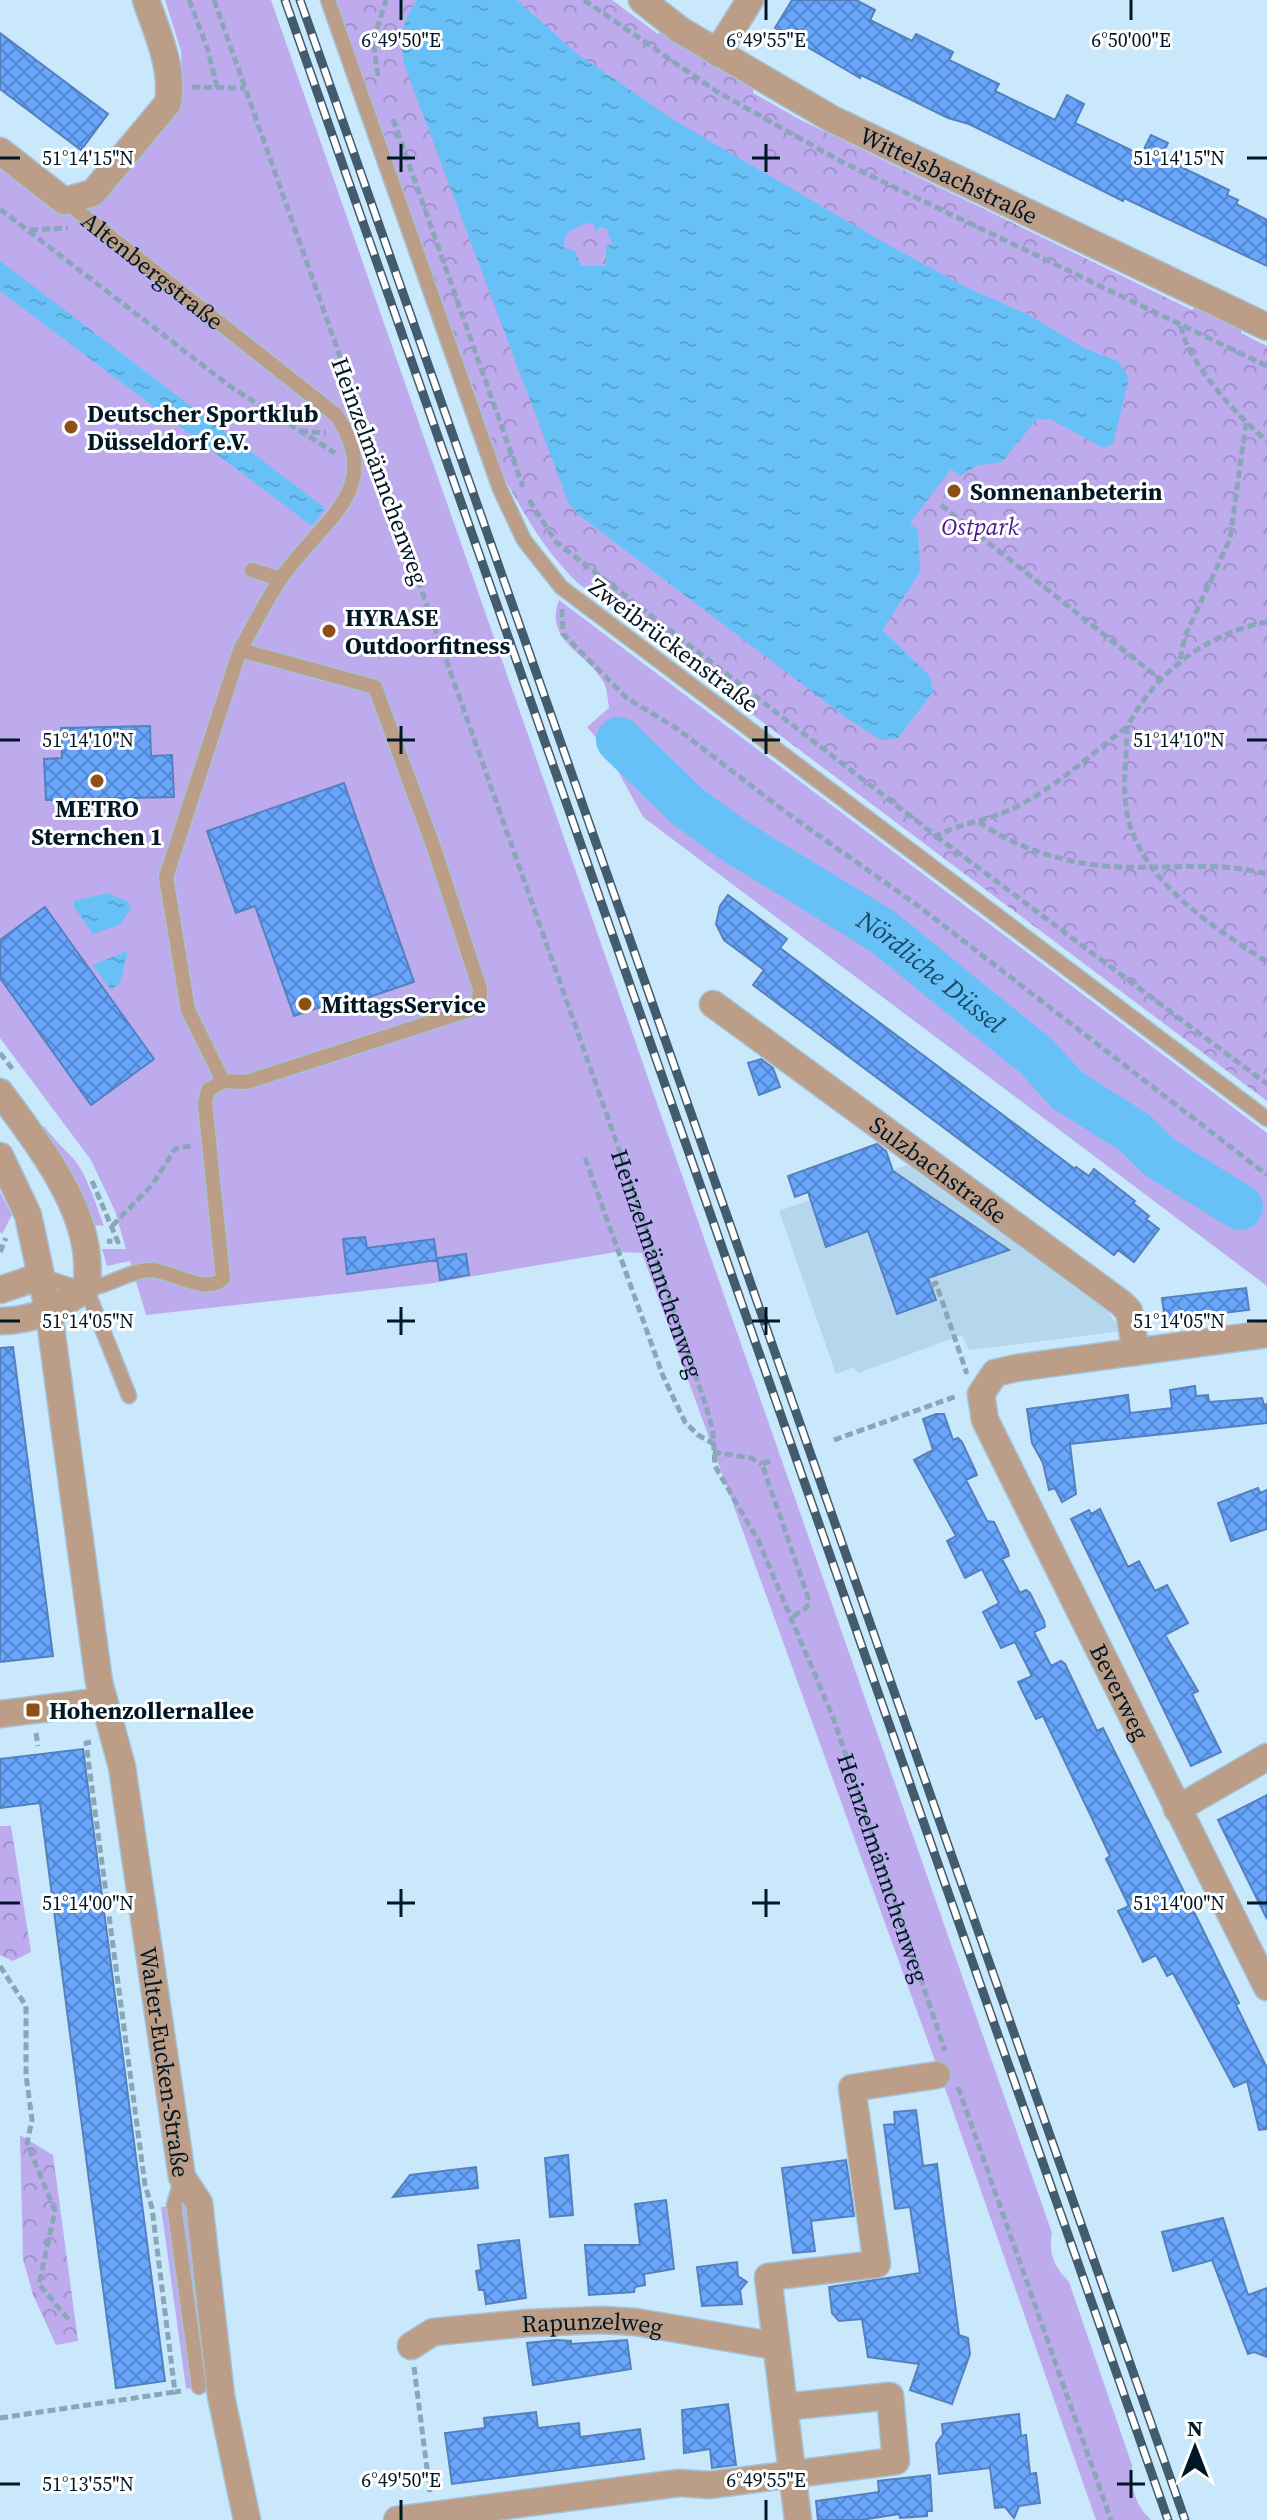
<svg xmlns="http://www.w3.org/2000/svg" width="1267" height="2520" viewBox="0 0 1267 2520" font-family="'Source Serif 4',serif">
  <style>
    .built { fill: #b5d7ed }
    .green { fill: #bdabee }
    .forest { fill: url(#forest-crowns) }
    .water { fill: url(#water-ripples); fill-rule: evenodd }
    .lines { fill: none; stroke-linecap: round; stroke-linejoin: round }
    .river { stroke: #68c1f6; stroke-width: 46 }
    .building { fill: url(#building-cross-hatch); stroke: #5481be; stroke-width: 2 }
    .service-casing { stroke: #a5c2d5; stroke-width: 17 }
    .minor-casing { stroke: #a5c2d5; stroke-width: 29 }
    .path { stroke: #8aa6b9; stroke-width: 5; stroke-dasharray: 8 4; stroke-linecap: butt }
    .service { stroke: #bc9d87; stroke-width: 14 }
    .minor { stroke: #bc9d87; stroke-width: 26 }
    .rail-casing { stroke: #435c6d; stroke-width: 9 }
    .rail { stroke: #fff; stroke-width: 6; stroke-dasharray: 18; stroke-linecap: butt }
    .ticks { fill: none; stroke: #001726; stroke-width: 3 }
    .poi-dot { fill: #8e4f17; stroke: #fff; stroke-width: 3 }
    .labels { text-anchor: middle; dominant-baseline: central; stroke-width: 6; stroke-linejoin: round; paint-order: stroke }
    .street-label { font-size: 24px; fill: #001726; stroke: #fff }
    .poi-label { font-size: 24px; font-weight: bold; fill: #001726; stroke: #fff; text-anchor: start }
    .park-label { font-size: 24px; font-style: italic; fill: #4a168a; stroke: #fff }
    .water-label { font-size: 26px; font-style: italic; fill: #194a65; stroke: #fff }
    .ticks-label { font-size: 20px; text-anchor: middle; fill: #001726; stroke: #fff; stroke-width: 6; stroke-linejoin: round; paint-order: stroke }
  </style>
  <defs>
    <pattern id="forest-crowns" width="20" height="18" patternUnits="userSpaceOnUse" patternTransform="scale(2)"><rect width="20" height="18" fill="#bdabee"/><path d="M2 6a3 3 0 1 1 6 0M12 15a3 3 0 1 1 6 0" fill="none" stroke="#a192cc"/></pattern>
    <pattern id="water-ripples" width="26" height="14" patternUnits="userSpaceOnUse" patternTransform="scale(2)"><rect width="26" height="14" fill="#68c1f6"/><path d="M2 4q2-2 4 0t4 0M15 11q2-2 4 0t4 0" fill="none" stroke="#58a5d3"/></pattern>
    <pattern id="building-cross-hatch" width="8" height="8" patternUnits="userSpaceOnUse" patternTransform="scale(2)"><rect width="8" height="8" fill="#68a6fd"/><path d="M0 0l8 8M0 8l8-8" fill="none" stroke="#5386cd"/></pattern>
  </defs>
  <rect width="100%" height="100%" fill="#c9e8fc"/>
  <path class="built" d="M907,1165l200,146 15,20 -153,19 -7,-15 -104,38 -4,-6 -18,7 -57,-163z"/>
  <path class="green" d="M165,0h106l781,2233c-4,22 3,34 17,49l63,183c0,25 2,38 19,55h-55l-145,-415 -309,-852 -26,-1 -189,32 -281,31 -16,-54 -23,5 -5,-17h24l-11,-38 -24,-51 -91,-122v-870l50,38 34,4 23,-12 69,-92 6,-31 -1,-24z
    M559,600l708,533v153l-624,-469 -37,-68 -19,-22 22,-19c-1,-7 -2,-19 -5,-25 -16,-30 -61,-42 -45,-83z
    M44,1126c8,11 17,20 26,29 17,17 26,50 34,71l-10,-1 -15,-35 -37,-60z
    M0,1192l12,23 -10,19 -2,-2z
    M188,2204l23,189 -25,-5 -25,-181z"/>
  <path class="forest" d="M333,0h279l46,34 6,-5 90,57 -1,7 46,26 393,191 7,-8 44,21 -2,10 26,13v755l-687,-516c-40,-37 -61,-82 -88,-128z
    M0,1826h11l20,126 -18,9 -13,-6z
    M20,2135l33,20 25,186 -22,4 -23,-50 -10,-36z"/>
  <path class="water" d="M417,0h100l59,53 98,67 218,127 76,41 61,27 55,33 34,13 11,17 -16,66 -10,4 -53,-29 -14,1 -34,42 -26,4 -16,10 -9,-7 -41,54 8,7 2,42 -38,58 48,46 3,16 -35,46 -17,2 -33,-21 -268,-203 -11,-12 -164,-437c-6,-25 -4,-46 12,-67zM586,223l7,1 3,7 4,-4 6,1 6,16 -6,2v20h-25l-6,-15 -12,-4 4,-14z
    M0,261l325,247 -13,18 -312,-235z
    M107,893l20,8 4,8 -12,16 -26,9 -19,-27v-6z
    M128,951l-8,32 -9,7 -19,-25z"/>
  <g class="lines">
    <path class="river" id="s1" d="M619,740l69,67 50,36 144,88 154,125 31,34 68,43 24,24 81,50"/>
  </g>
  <path class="building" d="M792,0h64l19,10 -5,10 42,21 4,-7 37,18 -4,8 50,24 -4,7 60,29 12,-25 17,9 -9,19 66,32 10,-20 17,8 -5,10 18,9 -2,4 50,24 -2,5 11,5 -2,4 31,16v46l-143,-68 -1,3 -154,-77 -21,-6 -87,-43 -1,3 -85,-50z
    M0,33l108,81 -27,36 -81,-61z
    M150,726l1,30 21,-1 2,42 -128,3 -2,-41 18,-1 -1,-30z
    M344,783l70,199 -68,23 -2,-6 -50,17 -39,-110 -19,7 -29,-82z
    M728,895l59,44 -7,9 231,173 64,48 1,-2 13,9 5,-7 41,32 -2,2 16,13 -3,3 13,10 -25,33 -16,-12 -4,5 -361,-270 11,-15 -40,-30 -8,-16 4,-18z
    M45,907l109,152 -63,46 -91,-127v-38z
    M761,1059l12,9 7,19 -21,8 -11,-32z
    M877,1144l9,7 7,20 116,79 -81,28 8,22 -39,14 -29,-83 -42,16 -18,-55 -13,5 -7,-21z
    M365,1237l2,11 67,-9 3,21 -90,14 -4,-35z
    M466,1254l3,21 -29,5 -3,-22z
    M1246,1288l3,22 -84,10 -3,-22z
    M13,1347l40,309 -53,6v-314z
    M1195,1386l1,10 12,-1 1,7 53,-4 2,7 3,-1v19l-197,21 6,50 -14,8 -7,-14 -6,2 -6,-27 -11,-20 -5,-34 101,-14 2,18 42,-5 -2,-18z
    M936,1414h8l9,26 5,-2 4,4 13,28 2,5 -11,5 21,41 7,1 14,29 1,5 -7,3 18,34 6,-3 4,3 14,28 1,6 -11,5 17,34 10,-5 4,3 32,67 6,-3 136,275 -3,2 31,63v61l-8,1 -12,-49 -13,6 -61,-114 -6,3 -11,-21 -13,7 -25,-51 11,-5 -23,-47 4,-3 -67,-140 -7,3 -18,-37 14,-6 -17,-34 -14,6 -18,-36 16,-9 -17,-34 -17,9 -18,-37 9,-5 -42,-76 19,-10 -10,-31z
    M1258,1488l2,5 7,-3v39l-36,12 -13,-38z
    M1100,1509l28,58 11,-6 16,30 12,-6 21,38 -23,12 33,56 -6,3 29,58 -30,14 -120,-247 18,-9 2,4z
    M83,1749l82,632 -49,7 -76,-585 -40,5v-49z
    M1267,1795v124l-49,-99z
    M916,2110l7,56 14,-2 22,171 9,3 2,16 -18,50 -42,-14 9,-26 -51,-7 -6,-38 -23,2 -7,-8 -3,-26 91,-14 -10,-66 -15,2 -11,-84 11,-1 -1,-12z
    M568,2155l5,60 -23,2 -5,-59z
    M846,2160l8,56 -43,5 4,30 -22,2 -11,-85z
    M476,2167l2,21 -85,9 17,-22z
    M666,2200l8,69 -30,5 1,11 -10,2 -1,5 -45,3 -4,-50h55l-5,-41z
    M1223,2218l25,77 19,-7v69l-13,-5 -6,2 -36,-94 -39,11 -11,-39z
    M519,2240l7,58 -40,6 -2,-14h-5l-3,-19 5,-1 -3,-25z
    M737,2262l1,14 9,6 -7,8 2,14 -40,2 -5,-39z
    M557,2340l14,1v3l56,-4 4,29 -98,16 -6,-42z
    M728,2404l8,61 -24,3 -2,-19 -26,4 -2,-43z
    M536,2412l2,16 41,-5 1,14 60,-8 4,30 -192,25 -7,-51 40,-5 -1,-10z
    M1019,2414l2,22 5,-1 4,39 6,-1 4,30 -21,3 -5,12 -9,-11 -10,1 -5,-40 -51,6 -3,-30 7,-10 -1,-10z
    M930,2475l2,36h-5v5l-27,2 -1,-4 -38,6h-43l-2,-19 63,-9 -1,-11z"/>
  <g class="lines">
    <g class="service-casing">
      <g id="service">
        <path d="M328,0l172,489 24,51 37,47 706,532"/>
        <path id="s3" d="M65,201l271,214c52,76 -18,107 -56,165 -15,22 -27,47 -40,70l135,37 59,161 46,141 -1,15 -10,6 -222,72 -24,-1 -35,-71 -22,-133 74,-227"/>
        <path d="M252,570l28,9"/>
        <path d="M41,1276c13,4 29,11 43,12 22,1 44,-18 67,-18 22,1 53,25 72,9l-18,-176 3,-13 15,-9"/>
        <path d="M86,1288l43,108"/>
        <path d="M182,2178l-8,27 25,182"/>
      </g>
    </g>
    <g class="minor-casing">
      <g id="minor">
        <path id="s4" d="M642,0l38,30 152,89 435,208"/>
        <path d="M717,53l33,-53"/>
        <path d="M0,151l64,50 29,-8 75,-90c6,-35 -11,-70 -22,-103"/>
        <path id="s5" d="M713,1004l408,299 8,8 7,41"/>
        <path d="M0,1092c39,54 98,125 86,196 -27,20 -52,33 -86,33"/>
        <path id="s6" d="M0,1156l28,59 21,98 50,369 23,85 60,410 17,26 22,193 26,124"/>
        <path d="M0,1290l41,-14"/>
        <path id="s7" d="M1267,1334l-251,34 -21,5 -14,21 4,26 282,567"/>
        <path d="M0,1714l104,-13"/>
        <path d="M1177,1809l90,-52"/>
        <path id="s8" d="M411,2346l22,-14 94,-9 75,-3 34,2 140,24"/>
        <path d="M397,2520l282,-37 30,2 187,-24 -6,-65 -106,11"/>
        <path d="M798,2520l-30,-243 109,-13 -25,-176 85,-13"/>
      </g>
    </g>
    <g class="path">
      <path d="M189,0l18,47 10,40"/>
      <path d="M214,0l147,416"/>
      <path d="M584,0l132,91 126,71 425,204"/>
      <path d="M378,76l-5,-35 13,-41"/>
      <path d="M192,87l53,1"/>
      <path d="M393,119l130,368"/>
      <path d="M0,209l231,178 104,66"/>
      <path d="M30,230l38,-2"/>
      <path d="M1181,326c5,35 59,93 86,115"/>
      <path d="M300,431l26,2"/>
      <path id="s2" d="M374,456l240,679 93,274 6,24 2,33 44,76 75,178 111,331"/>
      <path d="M529,500l27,42 380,294c24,-13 51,-15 76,-27 43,-21 78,-54 116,-83"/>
      <path d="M941,505l220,175"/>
      <path d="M562,609l1,25 64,64 49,30 111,85 130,92 350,270"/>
      <path d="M1267,622c-58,11 -111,49 -138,102 -4,8 -2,21 -3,30 -3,37 -3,68 17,100 27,46 80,79 124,108"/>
      <path d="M1180,659l5,-23 45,-97 16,-116"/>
      <path d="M979,822c39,28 93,43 140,45 50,2 99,-6 148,7"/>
      <path d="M936,836l331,248"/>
      <path d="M0,1053l14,18"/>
      <path d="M585,1158l78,218 22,46 13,13 16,9"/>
      <path d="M92,1181l26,61 -11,-1"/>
      <path d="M112,1226l40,-41 23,-36 19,-4"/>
      <path d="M0,1252l6,-14"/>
      <path d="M931,1286l5,-3 31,91"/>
      <path d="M834,1440l123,-44"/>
      <path d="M713,1452l38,6 11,6"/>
      <path d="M770,1461l-8,3 46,133 -1,10 -16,11"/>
      <path d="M36,1733l2,13"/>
      <path d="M91,1742l-5,1 59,442 7,23 23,184 6,-1"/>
      <path d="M0,1966l26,40v69l6,45 -5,23 28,68 -16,73 30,36"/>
      <path d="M958,2087l153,433"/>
      <path d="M414,2367l16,125"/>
      <path d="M0,2418l175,-26"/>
    </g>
    <use href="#service" class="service"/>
    <use href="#minor" class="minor"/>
    <g class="rail-casing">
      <path id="rail" d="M285,0l883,2520
        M300,0l885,2520"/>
    </g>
    <use href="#rail" class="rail"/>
  </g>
  <path class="ticks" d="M401,0v20M766,0v20M1131,0v20M401,144v28M766,144v28M0,158h20M387,158h28M752,158h28M1247,158h20M401,726v28M766,726v28M0,740h20M387,740h28M752,740h28M1247,740h20M401,1307v28M766,1307v28M0,1321h20M387,1321h28M752,1321h28M1247,1321h20M401,1889v28M766,1889v28M0,1903h20M387,1903h28M752,1903h28M1247,1903h20M1131,2470v28M0,2484h20M1117,2484h28M401,2500v20M766,2500v20"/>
  <g class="poi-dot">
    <circle cx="71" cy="427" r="8"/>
    <circle cx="954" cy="491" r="8"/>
    <circle cx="329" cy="631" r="8"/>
    <circle cx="97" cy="781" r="8"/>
    <circle cx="305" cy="1004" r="8"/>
    <rect x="25" y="1702" width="16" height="16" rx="4"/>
  </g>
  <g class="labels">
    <g class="street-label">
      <text stroke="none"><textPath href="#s4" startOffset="354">Wittelsbachstraße</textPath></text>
      <text stroke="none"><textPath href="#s3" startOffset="112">Altenbergstraße</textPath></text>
      <text transform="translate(380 471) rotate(70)">Heinzelmännchenweg</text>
      <text transform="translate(674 645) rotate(37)">Zweibrückenstraße</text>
      <text stroke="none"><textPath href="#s5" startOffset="280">Sulzbachstraße</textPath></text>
      <text stroke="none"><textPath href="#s2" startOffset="856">Heinzelmännchenweg</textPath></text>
      <text stroke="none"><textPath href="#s7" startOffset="630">Beverweg</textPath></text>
      <text stroke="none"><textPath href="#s2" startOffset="1504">Heinzelmännchenweg</textPath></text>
      <text stroke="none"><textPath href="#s6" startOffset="924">Walter-Eucken-Straße</textPath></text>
      <text stroke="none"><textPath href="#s8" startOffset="186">Rapunzelweg</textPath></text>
    </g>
    <g class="poi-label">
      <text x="87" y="413">Deutscher Sportklub<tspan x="87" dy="28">Düsseldorf e.V.</tspan></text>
      <text x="970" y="491">Sonnenanbeterin</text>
      <text x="345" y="617">HYRASE<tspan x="345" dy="28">Outdoorfitness</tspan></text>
      <text x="97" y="808" text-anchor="middle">METRO<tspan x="97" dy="28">Sternchen 1</tspan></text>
      <text x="321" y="1004">MittagsService</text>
      <text x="49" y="1710">Hohenzollernallee</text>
    </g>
    <g class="park-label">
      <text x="980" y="526">Ostpark</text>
    </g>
    <g class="water-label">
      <text stroke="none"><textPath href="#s1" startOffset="390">Nördliche Düssel</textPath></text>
    </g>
  </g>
  <g class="ticks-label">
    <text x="401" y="47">6°49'50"E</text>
    <text x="766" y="47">6°49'55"E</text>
    <text x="1131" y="47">6°50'00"E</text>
    <text x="88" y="165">51°14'15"N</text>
    <text x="1179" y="165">51°14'15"N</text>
    <text x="88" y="747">51°14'10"N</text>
    <text x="1179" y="747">51°14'10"N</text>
    <text x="88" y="1328">51°14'05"N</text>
    <text x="1179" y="1328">51°14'05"N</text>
    <text x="88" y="1910">51°14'00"N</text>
    <text x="1179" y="1910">51°14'00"N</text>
    <text x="401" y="2487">6°49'50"E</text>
    <text x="766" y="2487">6°49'55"E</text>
    <text x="88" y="2491">51°13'55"N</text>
  </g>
  <g transform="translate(1195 2448)" stroke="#ffffff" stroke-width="6" paint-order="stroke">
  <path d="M0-6L14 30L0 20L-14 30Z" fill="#001726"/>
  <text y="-12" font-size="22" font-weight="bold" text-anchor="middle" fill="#001726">N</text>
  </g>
</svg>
